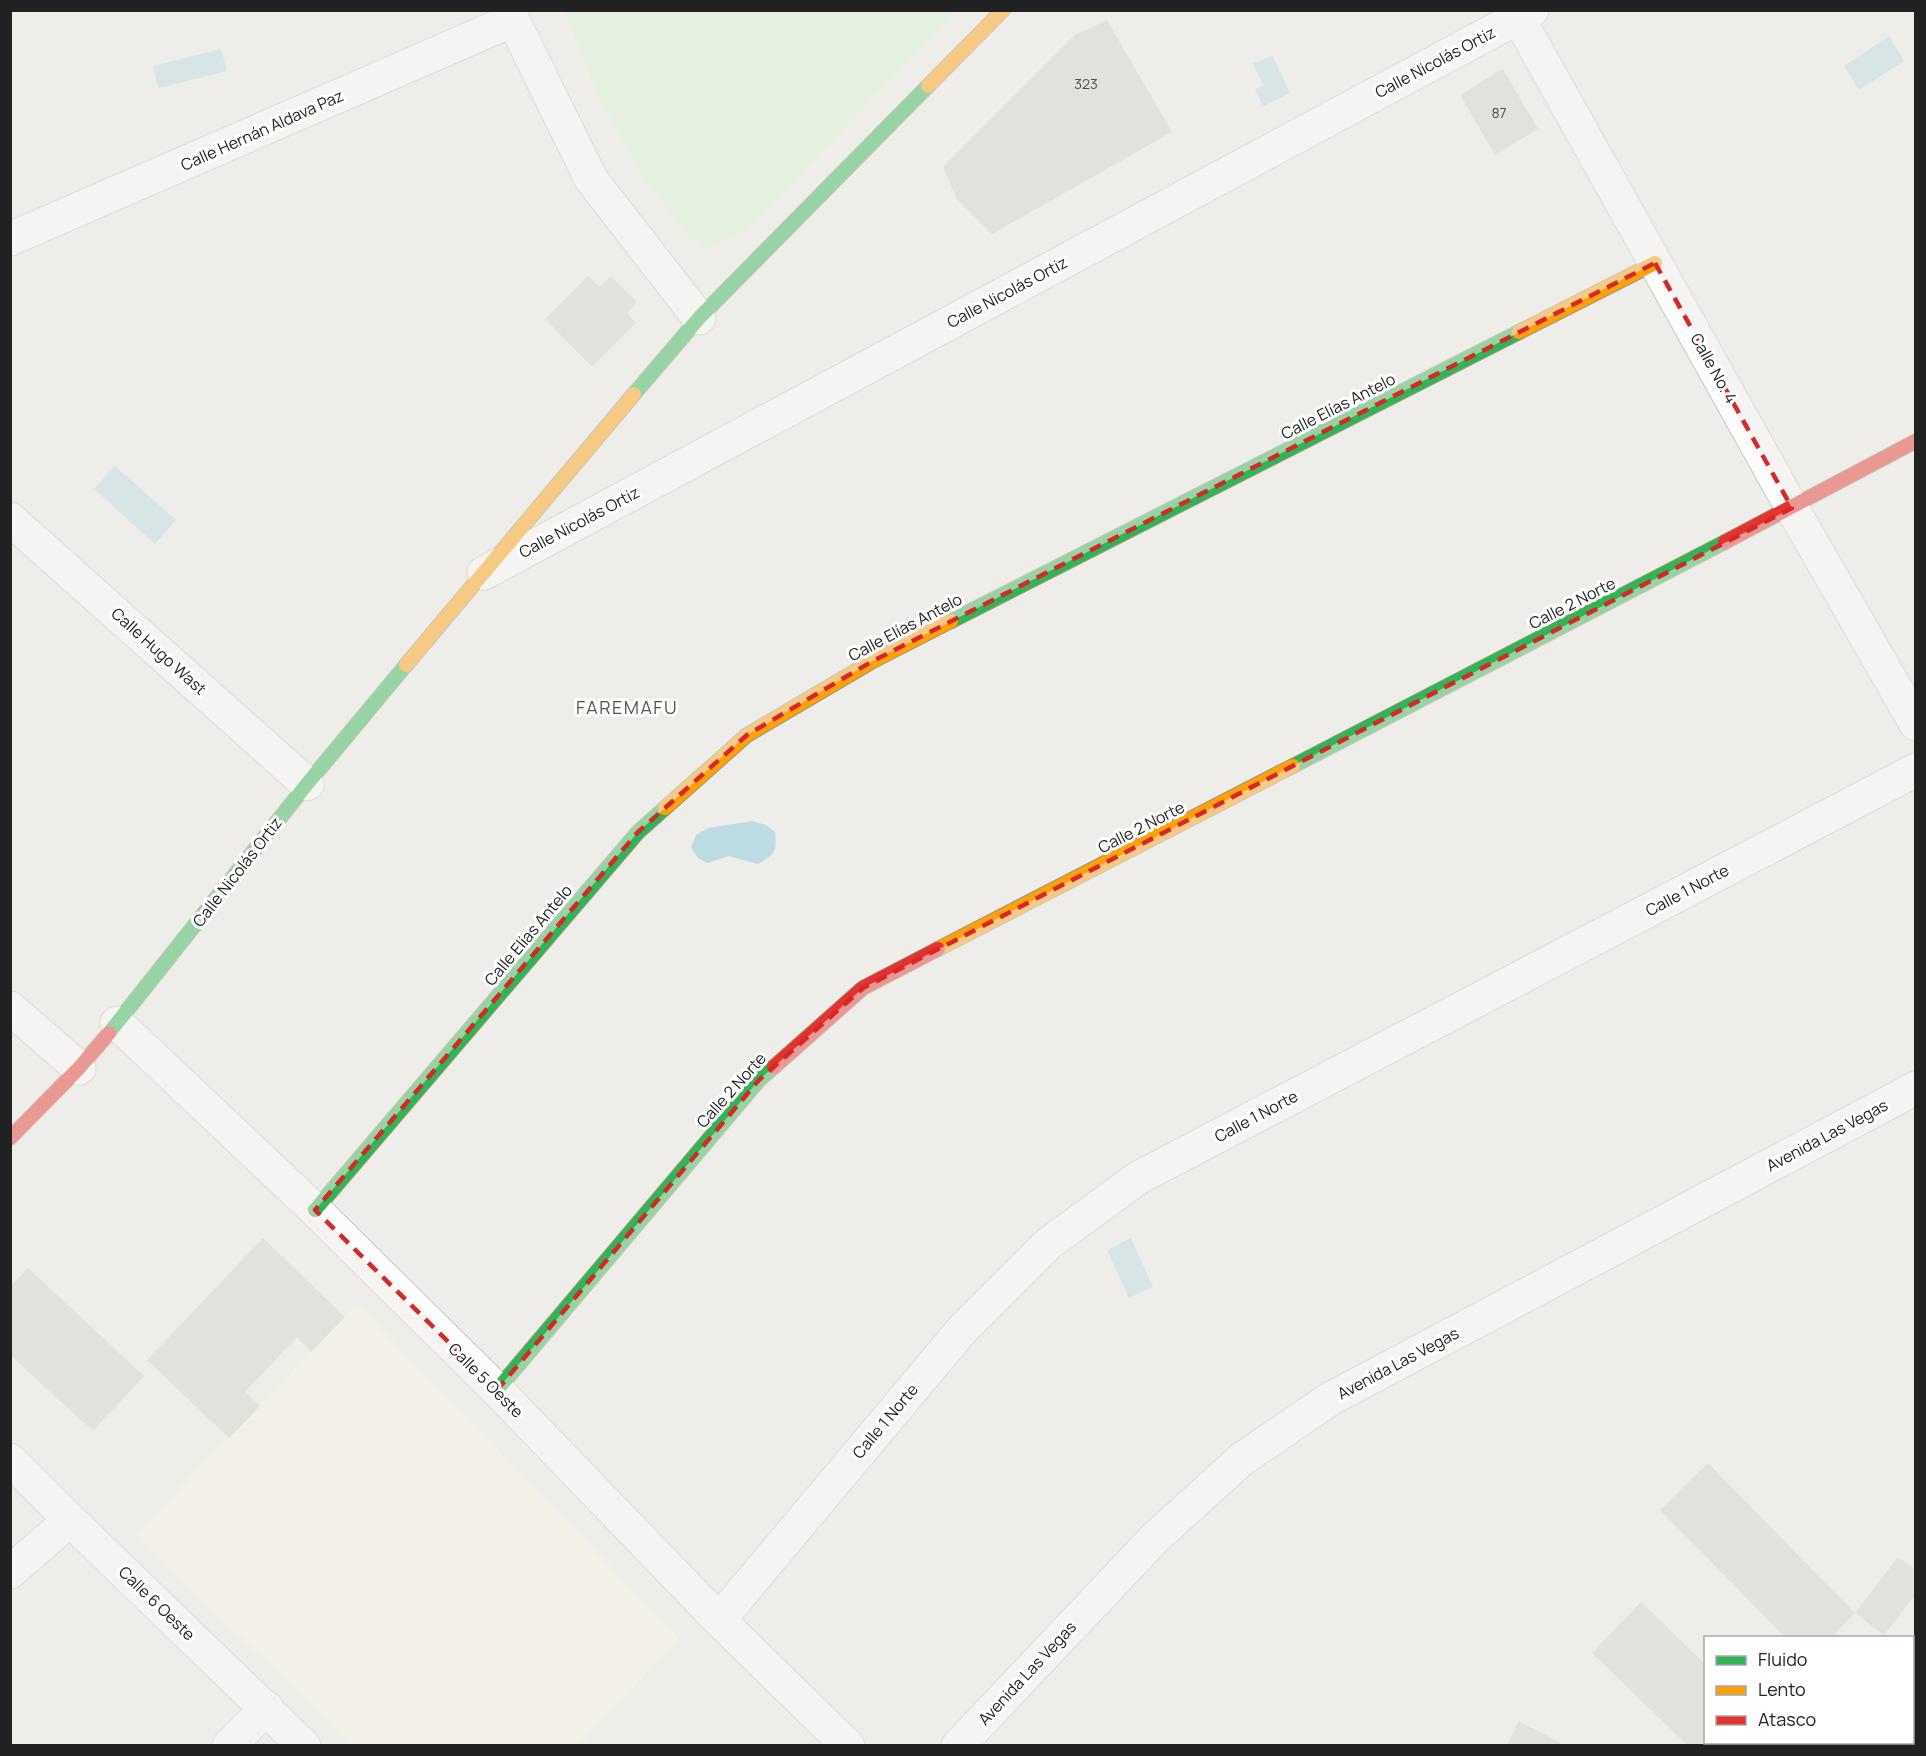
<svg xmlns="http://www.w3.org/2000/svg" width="1926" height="1756" viewBox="0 0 1926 1756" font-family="Manrope,sans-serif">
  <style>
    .education { fill: #f8f7e5 }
    .park { fill: #d7f5d7 }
    .water { fill: #bcdbe3 }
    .building { fill: #d6d3d0 }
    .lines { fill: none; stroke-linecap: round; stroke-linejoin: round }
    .street-casing { stroke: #c8c7c5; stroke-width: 35 }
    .fast-casing { stroke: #989a7f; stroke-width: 16 }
    .slow-casing { stroke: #989a7f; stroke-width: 16 }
    .jam-casing { stroke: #989a7f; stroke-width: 16 }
    .path { stroke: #ecdcd9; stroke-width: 4; stroke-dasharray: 3 3; stroke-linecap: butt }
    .street { stroke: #fdfcfc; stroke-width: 33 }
    .fast { stroke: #30b455; stroke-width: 14 }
    .slow { stroke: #ff9f0a; stroke-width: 14 }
    .jam { stroke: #e5322d; stroke-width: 14 }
    .marked { fill: none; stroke: #d62828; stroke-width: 4.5; stroke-dasharray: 12 8; stroke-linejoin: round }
    .labels { text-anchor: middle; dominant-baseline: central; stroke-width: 6; stroke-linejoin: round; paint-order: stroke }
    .number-label { font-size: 14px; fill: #4e4e4d }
    .street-label { font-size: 16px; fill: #212121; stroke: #fff }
    .neighbourhood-label { font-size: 18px; letter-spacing: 1.5px; fill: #545454; stroke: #fff }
  </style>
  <rect width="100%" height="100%" fill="#efede9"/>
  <path class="education" d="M356,1303l323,335 -100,107h-226l-218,-210 210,-218z"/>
  <path class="park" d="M564,11h393l-210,218 -40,21 -18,-12 -47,-63 -44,-80z"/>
  <path class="water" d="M1889,36l15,25 -45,29 -15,-24z
    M221,49l6,22 -69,17 -5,-22z
    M1272,55l18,38 -27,13 -8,-17 8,-4 -10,-21z
    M115,466l61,54 -21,24 -61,-55z
    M752,821l14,4 9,7c2,20 0,22 -17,32l-29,-8 -22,7 -9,-5 -7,-11 5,-12 12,-7z
    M1131,1238l22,49 -24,11 -22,-48z"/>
  <path class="building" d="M1107,20l65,112 -180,102 -35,-35 -14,-32 132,-132z
    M1503,69l35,60 -43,26 -35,-60z
    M588,276l12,11 11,-11 26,26 -10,11 9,10 -44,44 -47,-48z
    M263,1238l82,79 -34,35 -14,-15 -52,55 15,14 -31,32 -82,-78z
    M28,1268l116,108 -51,55 -83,-76v-68z
    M1708,1463l147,150 43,-56 18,13v24l-32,41 -29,-22 -24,25h-45l-126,-128z
    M1641,1602l65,63v77h70l-3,4h-85l-96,-93z
    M1519,1721l47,25h-60z"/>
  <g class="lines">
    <g class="street-casing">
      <path id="street" d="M511,10l2,10 78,159 108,139
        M1514,10l278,498 124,216
        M10,239l503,-219
        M10,519l297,265
        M484,573l1048,-563
        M10,1008l69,60
        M117,1023l198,187 182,180 222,230 129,126
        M10,1460l60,60 234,226
        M10,1572l60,-52
        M719,1620l243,-290 86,-86 90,-66 778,-408
        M229,1746l38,-38
        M958,1746l197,-208 87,-79 88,-60 586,-311"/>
    </g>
    <g class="fast-casing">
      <path id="fast" d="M634,394l65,-76 229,-232
        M951,621l568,-289
        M1293,766l432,-224
        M109,1033l198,-249 99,-119
        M315,1210l323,-378 27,-24
        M497,1390l262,-310 15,-13
        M1912,1658l4,-3"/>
    </g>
    <g class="slow-casing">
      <path id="slow" d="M928,86l75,-76
        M1519,332l136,-69
        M406,665l228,-271
        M665,808l82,-73 124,-73 80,-41
        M938,949l355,-183
        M1832,1746l3,-4"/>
    </g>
    <g class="jam-casing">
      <path id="jam" d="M1725,542l191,-101
        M774,1067l89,-79 75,-39
        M10,1138l69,-70 30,-35"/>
    </g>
    <path class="path" d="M1912,1711l4,-3
      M1881,1746l2,-4"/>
    <use href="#street" class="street"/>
    <use href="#fast" class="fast"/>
    <use href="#slow" class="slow"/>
    <use href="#jam" class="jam"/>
  </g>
  <path d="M0 0H1926V1756H0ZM1655,263l137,245 -929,480 -104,92 -262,310 -182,-180 323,-378 109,-97 124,-73z" fill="#efede9" fill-opacity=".55" fill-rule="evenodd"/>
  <path class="marked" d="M1655,263l137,245 -929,480 -104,92 -262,310 -182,-180 323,-378 109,-97 124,-73z"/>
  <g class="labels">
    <g class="number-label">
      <text x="1086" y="83">323</text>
      <text x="1499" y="112">87</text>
    </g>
    <g class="street-label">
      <text transform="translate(1435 62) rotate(-28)">Calle Nicolás Ortiz</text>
      <text transform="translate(262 130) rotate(-24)">Calle Hernán Aldava Paz</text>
      <text transform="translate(1007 292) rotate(-28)">Calle Nicolás Ortiz</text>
      <text transform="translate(1714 368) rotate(61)">Calle No. 4</text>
      <text transform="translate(1338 406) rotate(-27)">Calle Elías Antelo</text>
      <text transform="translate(579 522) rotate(-28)">Calle Nicolás Ortiz</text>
      <text transform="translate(1572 603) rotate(-27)">Calle 2 Norte</text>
      <text transform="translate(905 627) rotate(-28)">Calle Elías Antelo</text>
      <text transform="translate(159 651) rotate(42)">Calle Hugo Wast</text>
      <text transform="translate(1141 827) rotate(-27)">Calle 2 Norte</text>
      <text transform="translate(237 872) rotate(-52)">Calle Nicolás Ortiz</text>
      <text transform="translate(1687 890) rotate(-28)">Calle 1 Norte</text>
      <text transform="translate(528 935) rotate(-50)">Calle Elías Antelo</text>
      <text transform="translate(731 1090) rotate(-48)">Calle 2 Norte</text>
      <text transform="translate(1256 1116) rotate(-28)">Calle 1 Norte</text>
      <text transform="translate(1827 1135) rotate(-28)">Avenida Las Vegas</text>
      <text transform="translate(1398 1363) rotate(-28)">Avenida Las Vegas</text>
      <text transform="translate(486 1380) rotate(45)">Calle 5 Oeste</text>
      <text transform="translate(885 1421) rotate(-50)">Calle 1 Norte</text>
      <text transform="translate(157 1603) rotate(44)">Calle 6 Oeste</text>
      <text transform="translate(1027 1673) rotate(-47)">Avenida Las Vegas</text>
    </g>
    <g class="neighbourhood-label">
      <text x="627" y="707">FAREMAFU</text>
    </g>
  </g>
  <rect width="1926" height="1756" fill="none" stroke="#212121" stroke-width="24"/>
  <rect x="1704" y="1636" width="210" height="108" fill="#ffffff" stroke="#a6a6a6" stroke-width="1.5"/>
  <rect x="1716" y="1656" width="30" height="9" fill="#30b455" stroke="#a6a6a6" stroke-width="1.5"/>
  <text x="1758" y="1666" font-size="18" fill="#212121">Fluido</text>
  <rect x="1716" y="1686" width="30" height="9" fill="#ff9f0a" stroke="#a6a6a6" stroke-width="1.5"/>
  <text x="1758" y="1696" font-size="18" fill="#212121">Lento</text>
  <rect x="1716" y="1716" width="30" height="9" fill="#e5322d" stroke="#a6a6a6" stroke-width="1.5"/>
  <text x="1758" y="1726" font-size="18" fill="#212121">Atasco</text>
</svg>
